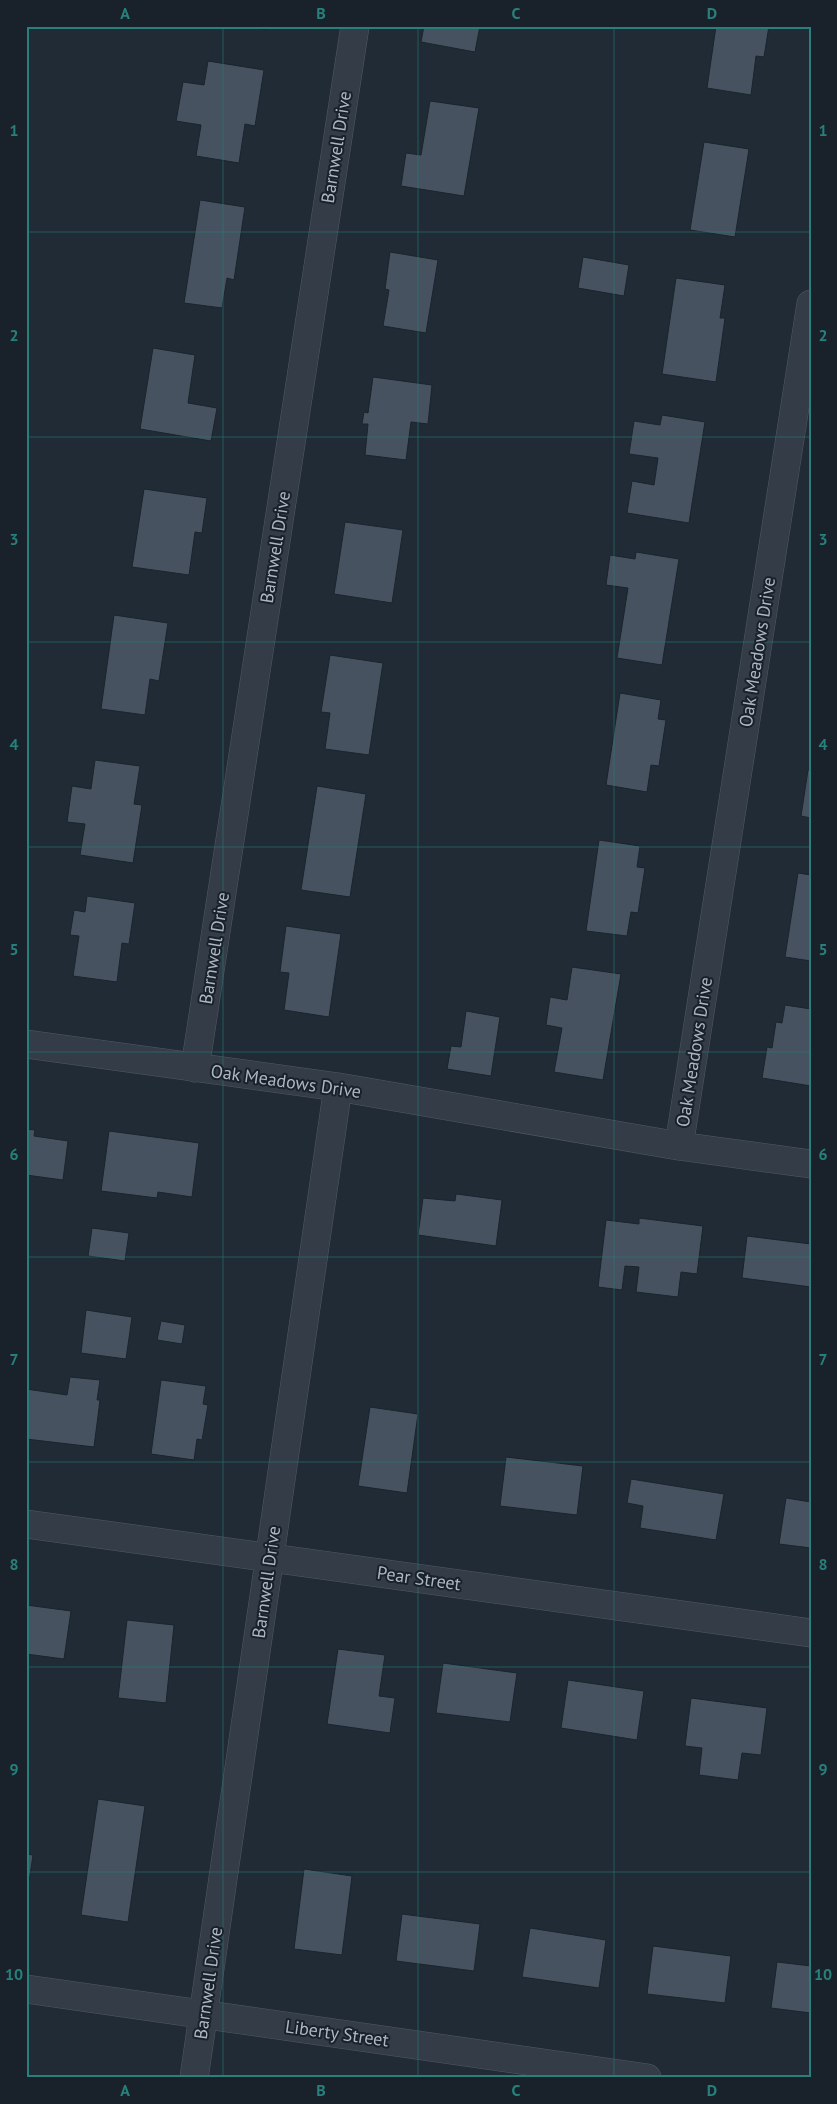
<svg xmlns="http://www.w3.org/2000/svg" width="837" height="2104" viewBox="0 0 837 2104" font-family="'PT Sans',sans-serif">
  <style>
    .building { fill: #465260; stroke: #1b242d }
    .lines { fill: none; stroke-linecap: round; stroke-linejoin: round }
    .minor-casing { stroke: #515a65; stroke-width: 29 }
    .minor { stroke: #333c47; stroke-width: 28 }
    .grid { fill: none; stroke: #27807b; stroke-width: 1; stroke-opacity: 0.55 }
    .labels { text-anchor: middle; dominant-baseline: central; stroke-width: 4; stroke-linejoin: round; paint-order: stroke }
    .street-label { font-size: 18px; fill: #adb7c4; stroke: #19222b }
    .neatline { fill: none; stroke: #27807b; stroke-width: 2 }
    .grid-label { font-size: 16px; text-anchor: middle; font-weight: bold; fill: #27807b }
  </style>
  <rect width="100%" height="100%" fill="#202b36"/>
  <path class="building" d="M242,26h27v4z
    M424,26h56l-5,26 -54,-10z
    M716,26h53l-5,31 -8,-1 -5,39 -44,-7z
    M208,61l56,9 -9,56 -10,-2 -6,39 -43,-7 5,-31 -25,-4 7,-39 21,3z
    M430,101l49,7 -15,88 -63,-10 5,-33 15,2z
    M704,142l45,7 -14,88 -45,-7z
    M200,200l45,7 -11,73 -7,-2 -5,30 -38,-5z
    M390,252l48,8 -12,73 -43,-7 6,-36 -4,-1z
    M583,257l46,8 -5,31 -46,-8z
    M676,278l49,7 -5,33h5l-9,64 -54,-8z
    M153,348l42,7 -7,48 29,5 -6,33 -71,-12z
    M373,377l59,8 -4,39 -17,-2 -5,38 -41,-5 3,-31h-6l2,-12 4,1z
    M662,415l43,7 -16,101 -62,-10 5,-32 22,4 4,-27 -29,-4 5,-33 26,4z
    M144,489l63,9 -5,35 -7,-1 -6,43 -57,-8z
    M345,522l58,8 -11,73 -58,-9z
    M636,552l43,7 -17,106 -45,-7 11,-70 -22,-3 4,-30 25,4z
    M114,615l54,8 -9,58 -9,-2 -5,36 -44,-6z
    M330,655l53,8 -14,92 -44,-6 5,-36 -9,-1z
    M620,693l41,7 -3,19 8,1 -7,46 -8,-1 -4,27 -41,-7z
    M95,760l45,6 -6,38 8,1 -9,58 -53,-8 5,-31 -18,-2 5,-36 19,3z
    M808,770h3v48l-10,-2z
    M317,786l49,8 -16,103 -49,-7z
    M599,840l41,6 -3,21 8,1 -7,45 -7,-1 -4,24 -41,-5z
    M798,873l13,2v86l-26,-4z
    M87,896l48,7 -6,41 -7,-1 -5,39 -44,-6 6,-40 -9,-1 4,-25 11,2z
    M286,926l55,8 -12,83 -45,-7 5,-37 -9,-1z
    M572,967l49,7 -18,106 -49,-8 8,-44 -16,-3 4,-28 17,3z
    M785,1005l26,4v77l-49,-8 5,-31 5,1 4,-26 6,1z
    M466,1011l34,6 -9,59 -44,-7 4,-23 10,1z
    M26,1129l9,1 -1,6 34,5 -5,39 -37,-5z
    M109,1131l90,12 -7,54 -34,-5 -1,6 -56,-7z
    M456,1194l46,6 -6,46 -78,-11 5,-37 32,3z
    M639,1218l64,8 -6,48 -16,-2 -3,25 -42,-5 3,-25 -14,-1 -3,24 -24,-3 8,-67 33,4z
    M92,1228l37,5 -4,28 -37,-5z
    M747,1236l64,8v43l-69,-9z
    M86,1310l46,7 -6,42 -45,-6z
    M161,1321l24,4 -3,19 -25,-4z
    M70,1377l30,3 -3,20h3l-6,47 -68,-8v-50l41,6z
    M161,1380l45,6 -3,18 5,1 -6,35 -5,-1 -3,21 -43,-6z
    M370,1407l48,7 -11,79 -49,-7z
    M506,1457l77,9 -6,49 -77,-9z
    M631,1479l93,15 -8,46 -76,-12 3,-22 -16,-3z
    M786,1498l25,4v46l-32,-4z
    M26,1605l45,6 -7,48 -38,-5z
    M127,1620l47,5 -8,78 -48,-5z
    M338,1649l47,6 -6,41 16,2 -5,35 -63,-9z
    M443,1663l74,10 -7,49 -74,-9z
    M568,1680l76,11 -7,49 -76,-12z
    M691,1698l76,10 -6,47 -19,-2 -4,27 -39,-5 3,-27 -17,-2z
    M98,1799l47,7 -17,116 -47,-7z
    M26,1854l7,1 -7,47z
    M304,1869l48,7 -10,79 -48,-6z
    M402,1914l78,10 -6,47 -78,-10z
    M530,1928l76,12 -7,48 -77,-11z
    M653,1946l78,10 -6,47 -78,-9z
    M777,1962l34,4v47l-40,-5z"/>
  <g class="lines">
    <g class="minor-casing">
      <path id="minor" d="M26,1044l312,43 341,59 132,-842
        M195,1068l160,-1042
        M679,1146l132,18
        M26,1524l785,109
        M26,1989l621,89
        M194,2078l144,-991"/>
    </g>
    <use href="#minor" class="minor"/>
  </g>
  <path class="grid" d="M223,26v2052M418,26v2052M614,26v2052M26,232h785M26,437h785M26,642h785M26,847h785M26,1052h785M26,1257h785M26,1462h785M26,1667h785M26,1872h785"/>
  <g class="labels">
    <g class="street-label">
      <text transform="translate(336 147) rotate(-81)">Barnwell Drive</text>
      <text transform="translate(275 547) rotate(-81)">Barnwell Drive</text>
      <text transform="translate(757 652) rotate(-81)">Oak Meadows Drive</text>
      <text transform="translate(214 948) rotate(-81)">Barnwell Drive</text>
      <text transform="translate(694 1052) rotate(-81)">Oak Meadows Drive</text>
      <text transform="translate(286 1081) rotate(8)">Oak Meadows Drive</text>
      <text transform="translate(419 1578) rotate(8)">Pear Street</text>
      <text transform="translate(266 1582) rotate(-82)">Barnwell Drive</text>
      <text transform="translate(208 1983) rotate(-82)">Barnwell Drive</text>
      <text transform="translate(337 2033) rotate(8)">Liberty Street</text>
    </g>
  </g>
  <rect width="837" height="2104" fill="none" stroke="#19222b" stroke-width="55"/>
  <rect x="28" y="28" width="782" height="2048" class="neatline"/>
  <g class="grid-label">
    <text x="125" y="19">A</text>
    <text x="321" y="19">B</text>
    <text x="516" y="19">C</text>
    <text x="712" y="19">D</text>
    <text x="14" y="136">1</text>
    <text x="823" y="136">1</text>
    <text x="14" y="341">2</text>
    <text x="823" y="341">2</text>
    <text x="14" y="545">3</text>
    <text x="823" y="545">3</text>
    <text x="14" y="750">4</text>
    <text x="823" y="750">4</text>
    <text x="14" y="955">5</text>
    <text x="823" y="955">5</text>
    <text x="14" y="1160">6</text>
    <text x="823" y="1160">6</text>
    <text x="14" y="1365">7</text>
    <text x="823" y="1365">7</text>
    <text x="14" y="1570">8</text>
    <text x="823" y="1570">8</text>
    <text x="14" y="1775">9</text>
    <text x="823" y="1775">9</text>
    <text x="14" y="1980">10</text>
    <text x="823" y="1980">10</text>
    <text x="125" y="2096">A</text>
    <text x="321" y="2096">B</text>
    <text x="516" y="2096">C</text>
    <text x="712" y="2096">D</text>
  </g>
</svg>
